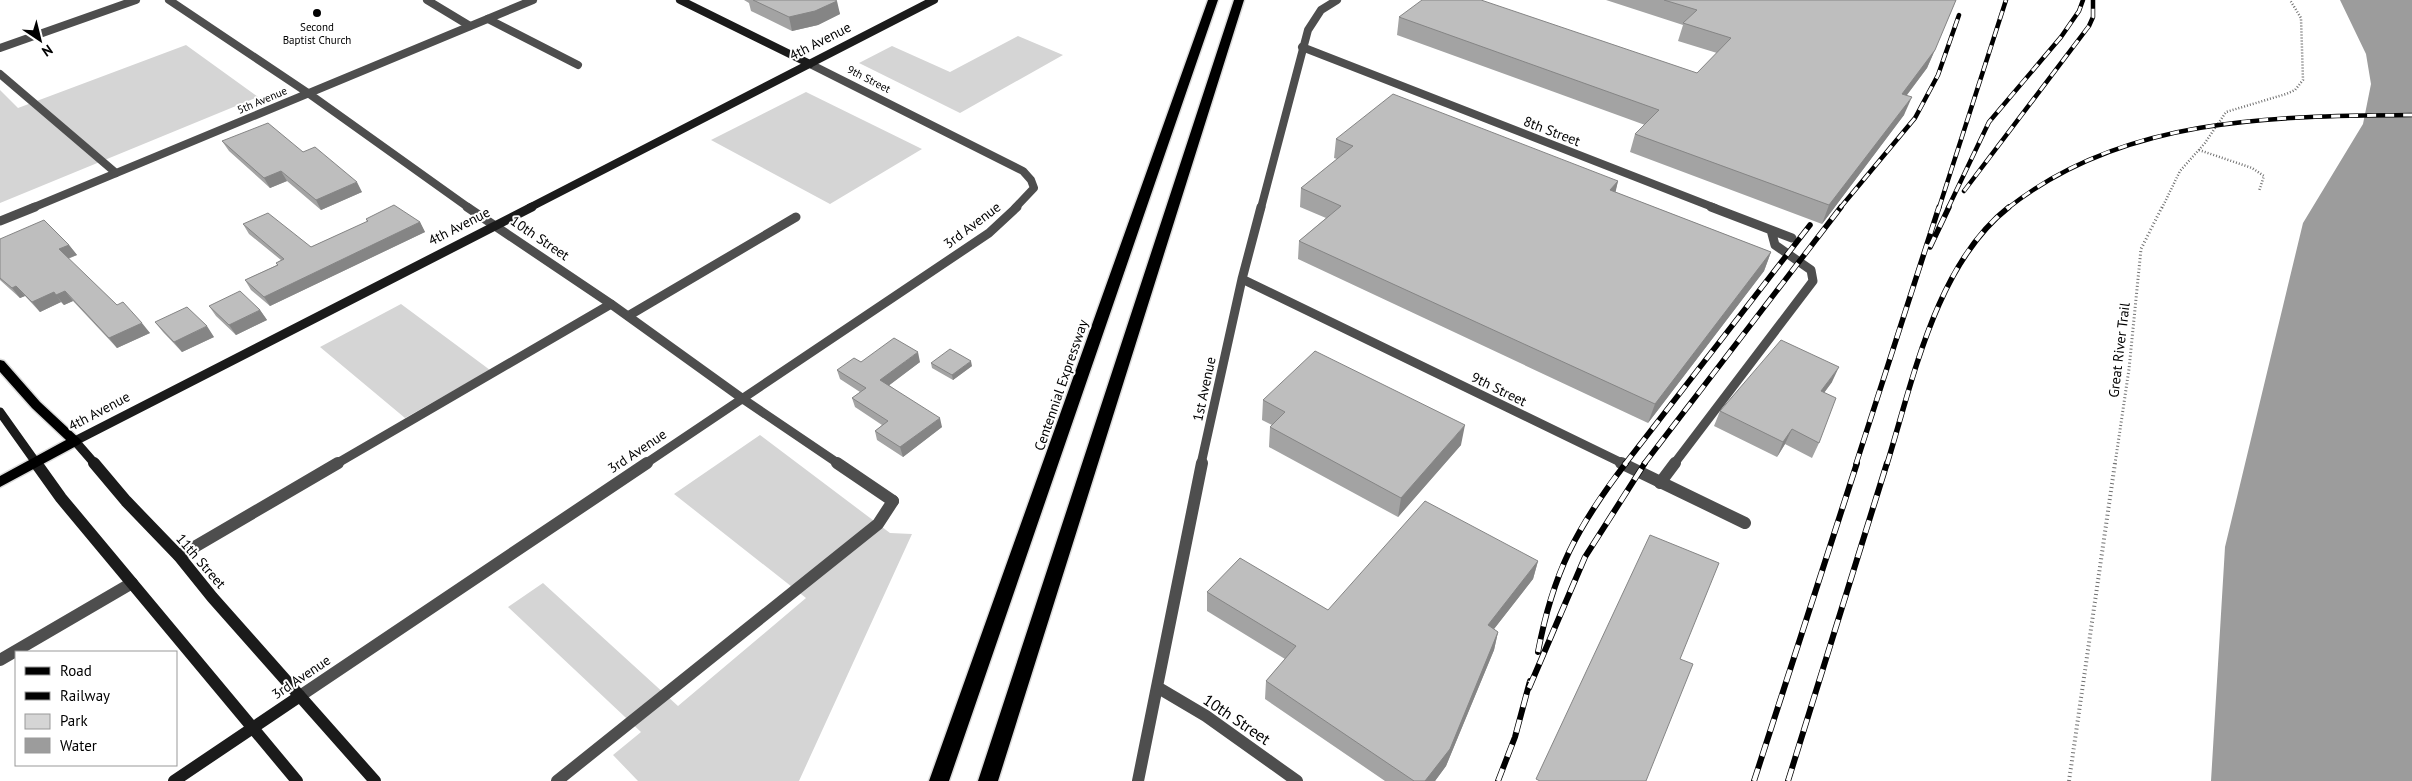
<svg xmlns="http://www.w3.org/2000/svg" width="2412" height="781" viewBox="0 0 2412 781" font-family="'PT Sans',sans-serif">
  <style>
    .green { fill: #d5d5d5 }
    .water { fill: #9c9c9c }
    .lines { fill: none; stroke-linecap: round; stroke-linejoin: round }
    .primary-casing { stroke: #dbdbdb; stroke-width: 3 }
    .highway-casing { stroke: #dbdbdb; stroke-width: 3 }
    .path-far2 { stroke: #707070; stroke-width: 2.5; stroke-dasharray: 1 2; stroke-linecap: butt }
    .path-far1 { stroke: #707070; stroke-width: 3; stroke-dasharray: 1 2.5; stroke-linecap: butt }
    .path { stroke: #707070; stroke-width: 4; stroke-dasharray: 1 3; stroke-linecap: butt }
    .lane-far2 { stroke: #4e4e4e; stroke-width: 8 }
    .lane-far1 { stroke: #4e4e4e; stroke-width: 9 }
    .lane { stroke: #4e4e4e; stroke-width: 12 }
    .street-far2 { stroke: #4e4e4e; stroke-width: 8 }
    .street-far1 { stroke: #4e4e4e; stroke-width: 9 }
    .street { stroke: #4e4e4e; stroke-width: 12 }
    .secondary-far2 { stroke: #1b1b1b; stroke-width: 8 }
    .secondary-far1 { stroke: #1b1b1b; stroke-width: 9 }
    .secondary { stroke: #1b1b1b; stroke-width: 12 }
    .primary { fill: #000; fill-rule: evenodd }
    .highway { fill: #000; fill-rule: evenodd }
    .rail-far2-casing { stroke: #000; stroke-width: 4.5 }
    .rail-far1-casing { stroke: #000; stroke-width: 5.5 }
    .rail-casing { stroke: #000; stroke-width: 6 }
    .rail-far2 { stroke: #fff; stroke-width: 3; stroke-dasharray: 9; stroke-linecap: butt }
    .rail-far1 { stroke: #fff; stroke-width: 4; stroke-dasharray: 11; stroke-linecap: butt }
    .rail { stroke: #fff; stroke-width: 4.5; stroke-dasharray: 13; stroke-linecap: butt }
    .wall { fill: #a3a3a3 }
    .shaded-wall { fill: #858585 }
    .building { fill: #bebebe; stroke: #858585 }
    .poi-dot { fill: #000; stroke: #fff; stroke-width: 2 }
    .labels { text-anchor: middle; dominant-baseline: central; stroke-width: 4; stroke-linejoin: round; paint-order: stroke }
    .far-poi-label { font-size: 11px; fill: #000; stroke: #fff }
    .far-street-label { font-size: 11px; fill: #000; stroke: #fff }
    .street-label { font-size: 14px; fill: #000; stroke: #fff }
    .near-street-label { font-size: 16px; fill: #000; stroke: #fff }
  </style>
  <rect width="100%" height="100%" fill="#fff"/>
  <path class="green" d="M1018,36l45,19 -103,58 -101,-50 33,-17 58,26z
    M186,45l72,52 -258,106v-113l18,18z
    M806,92l116,57 -92,55 -119,-64z
    M401,304l89,66 -85,48 -85,-71z
    M760,435l130,98 22,1 -113,247h-161l-25,-26 28,-23 -133,-125 35,-24 135,123 128,-108 -132,-104z"/>
  <path class="water" d="M2340,0h72v781h-201l14,-234 78,-324 60,-99 8,-40 -5,-30z"/>
  <g class="lines">
    <g class="primary-casing">
      <path id="primary" d="M0,360l4,1 36,41 42,39 -2,3 -80,43v-11l66,-36 -34,-32 -32,-36z"/>
    </g>
    <g class="highway-casing">
      <path id="highway" d="M1208,0h10l-269,781h-20z
        M1234,0h10l-246,781h-20z"/>
    </g>
    <path class="path-far2" d="M2199,150l53,18 12,8 -5,15
      M2162,208l18,-37 25,-28 21,-31 60,-18 9,-4 8,-10 -2,-62 -11,-18"/>
    <path class="path-far1" d="M2115,464l14,-95 12,-120 21,-42"/>
    <path class="path" d="M2069,781l46,-318"/>
    <path class="lane-far2" d="M427,0l43,26
      M488,19l90,46
      M1302,47l413,161
      M0,74l116,99"/>
    <path class="lane-far1" d="M1711,207l81,31
      M628,316l168,-99
      M336,464l275,-160
      M1674,464l139,-183 -2,-11 -36,-25 -4,-15"/>
    <path class="lane" d="M1660,483l15,-20
      M179,556l159,-93
      M0,660l132,-77
      M557,781l321,-257 15,-23"/>
    <path class="street-far2" d="M169,0l139,93 161,115
      M0,48l136,-48
      M810,64l213,107 8,9 3,8 -19,20
      M32,208l501,-208
      M1261,208l47,-178 13,-20 16,-10"/>
    <path class="street-far1" d="M467,207l144,97 132,95 96,65
      M0,221l35,-14
      M1242,279l382,185
      M645,464l344,-231 28,-26
      M1201,464l41,-185 19,-72"/>
    <path class="street" d="M837,463l56,38
      M1621,463l124,60
      M1157,687l49,29 91,65
      M300,696l347,-233
      M1138,781l64,-318"/>
    <path class="secondary-far2" d="M680,0l130,64
      M529,208l405,-208"/>
    <path class="secondary-far1" d="M0,412l37,52
      M95,464l-20,-23 457,-234"/>
    <path class="secondary" d="M36,463l25,35 236,283
      M94,463l32,38 53,55 33,41 163,184
      M174,781l126,-85"/>
    <use href="#primary" class="primary"/>
    <use href="#highway" class="highway"/>
    <g class="rail-far2-casing">
      <path id="rail-far2" d="M1964,191l125,-165 4,-9v-17
        M1840,208l75,-90 23,-43 21,-60
        M1939,208l67,-208
        M1948,208l41,-86 72,-85 18,-26 4,-11
        M2008,208c115,-91 264,-92 404,-93"/>
    </g>
    <g class="rail-far1-casing">
      <path id="rail-far1" d="M1930,247l19,-40
        M1625,464l185,-239
        M1644,464l197,-257
        M1856,464l83,-257
        M1887,464c26,-84 49,-200 122,-257"/>
    </g>
    <g class="rail-casing">
      <path id="rail" d="M1538,652c15,-80 39,-125 88,-189
        M1529,688l56,-131 60,-94
        M1498,781l17,-44 15,-56
        M1754,781l103,-318
        M1788,781l99,-318"/>
    </g>
    <use href="#rail-far2" class="rail-far2"/>
    <use href="#rail-far1" class="rail-far1"/>
    <use href="#rail" class="rail"/>
  </g>
  <path class="wall" d="M744,0h91l5,14 -22,11 -26,6 -41,-20 -2,-8z
    M1606,0h350l-29,68 -20,27 -3,20 -82,109 -192,-72 5,-18 10,-9 -248,-90 2,-18 298,56 20,-20 -39,-12 5,-16z
    M1336,139l282,42 -3,11 156,60 -7,19 -116,152 -350,-164 1,-18 27,-23 -26,-11 1,-19 36,-29 -3,-1z
    M222,141l81,11 59,40 -41,18 -34,-29 -17,7 -41,-37z
    M366,219l54,3 5,10 -155,74 -19,-16 -6,-10 32,-15 -1,-2 5,-3 -32,-26 -6,-10 68,23 56,-25z
    M0,239l69,6 8,10 -9,4 49,46 33,28 -33,15 -44,-47 -9,4 -3,-3 -21,10 -15,-16 -5,2 -20,-18z
    M209,306l51,4 7,10 -31,15 -20,-19z
    M155,322l59,15 -32,15 -19,-20z
    M861,362h59l-31,23 53,42 -39,30 -26,-17 -2,-9 7,-6 -27,-18 -3,-9 8,-6 -20,-13 -3,-9z
    M931,363l41,3 -19,14 -21,-12z
    M1832,382l-8,11 -5,50 -7,15 -27,-14 -8,13 -63,-31 6,-15z
    M1263,400l198,45 -63,72 -129,-70 1,-20 2,-2 -10,-5z
    M1538,561l-5,18 -39,50 4,3 -4,18 -48,116 -11,15h-50l-120,-82 1,-18 19,-22 -78,-48v-19l121,18z"/>
  <path class="shaded-wall" d="M837,1l3,13 -22,11 -26,6 -3,-14z
    M1935,50l-8,18 -33,44 8,-18z
    M1912,97l-8,18 -82,109 7,-19z
    M281,171l6,10 -17,7 -6,-10z
    M1618,181l-4,18 -4,-9z
    M357,182l5,10 -41,18 -5,-10z
    M420,222l5,10 -155,74 -6,-9z
    M69,245l8,10 -11,4 -7,-10z
    M1771,252l-7,19 -116,152 7,-19z
    M16,286l9,10 -5,2 -8,-10z
    M65,291l8,10 -9,4 -8,-10z
    M54,292l7,10 -21,10 -8,-10z
    M260,310l7,10 -31,15 -7,-10z
    M142,323l8,10 -33,15 -8,-10z
    M207,326l7,11 -32,15 -8,-10z
    M918,352l2,10 -37,28 -3,-10z
    M971,361l1,5 -19,14 -1,-5z
    M1839,367l-7,15 -18,24 7,-15z
    M940,418l2,9 -39,30 -3,-10z
    M1465,425l-4,20 -63,72 3,-19z
    M1792,429l-7,15 -8,13 6,-15z
    M1538,561l-5,18 -50,64 5,-18z
    M1498,632l-4,18 -48,116 -11,15h-10z"/>
  <path class="building" d="M753,0h82l2,1 -22,10 -26,6z
    M1422,0h59l216,73 34,-35 -48,-15 14,-13 -33,-10h292l-21,50 -33,44 10,3 -83,108 -194,-71 24,-24 -260,-93z
    M1393,94l225,87 -8,9 161,62 -116,152 -356,-163 42,-35 -40,-18 52,-42 -17,-7z
    M268,123l35,29 12,-5 42,35 -41,18 -35,-29 -17,7 -42,-37z
    M394,205l26,17 -156,75 -19,-17 33,-15 -2,-2 8,-4 -41,-35 25,-11 43,34 57,-26 -2,-2z
    M44,220l25,25 -10,4 58,56 6,-3 19,21 -33,15 -44,-47 -9,4 -2,-3 -22,10 -16,-16 -4,2 -12,-10v-39z
    M240,291l20,19 -31,15 -20,-19z
    M187,307l20,19 -33,16 -19,-20z
    M894,338l24,14 -38,28 60,38 -40,29 -25,-16 13,-10 -36,-23 14,-10 -29,-18 17,-12 7,4z
    M1781,340l58,27 -18,24 15,7 -17,45 -27,-14 -9,13 -63,-31z
    M950,349l21,12 -19,14 -21,-12z
    M1315,351l150,74 -64,73 -131,-71 15,-15 -22,-12z
    M1425,501l113,60 -50,64 10,7 -48,117 -25,32h-11l-148,-100 30,-35 -89,-54 33,-34 88,52z
    M1650,535l69,28 -39,96 13,5 -47,117h-106l-4,-2z"/>
  <circle class="poi-dot" cx="317" cy="13" r="5"/>
  <g class="labels">
    <g class="far-poi-label">
      <text x="317" y="27">Second<tspan x="317" dy="13">Baptist Church</tspan></text>
    </g>
    <g class="far-street-label">
      <text transform="translate(869 79) rotate(27)">9th Street</text>
      <text transform="translate(262 100) rotate(-23)">5th Avenue</text>
    </g>
    <g class="street-label">
      <text transform="translate(820 41) rotate(-27)">4th Avenue</text>
      <text transform="translate(1552 131) rotate(21)">8th Street</text>
      <text transform="translate(972 225) rotate(-37)">3rd Avenue</text>
      <text transform="translate(459 226) rotate(-27)">4th Avenue</text>
      <text transform="translate(540 238) rotate(34)">10th Street</text>
      <text transform="translate(2119 350) rotate(-83)">Great River Trail</text>
      <text transform="translate(1061 385) rotate(-71)">Centennial Expressway</text>
      <text transform="translate(1204 389) rotate(-78)">1st Avenue</text>
      <text transform="translate(1499 389) rotate(26)">9th Street</text>
      <text transform="translate(99 411) rotate(-28)">4th Avenue</text>
      <text transform="translate(637 451) rotate(-34)">3rd Avenue</text>
      <text transform="translate(201 561) rotate(49)">11th Street</text>
      <text transform="translate(301 677) rotate(-34)">3rd Avenue</text>
    </g>
    <g class="near-street-label">
      <text transform="translate(1237 719) rotate(34)">10th Street</text>
    </g>
  </g>
  <rect x="15" y="651" width="162" height="115" fill="#ffffff" stroke="#999999"/>
  <rect x="25" y="667" width="25" height="8" fill="#000000" stroke="#999999"/>
  <text x="60" y="676" font-size="15" fill="#000000">Road</text>
  <rect x="25" y="692" width="25" height="8" fill="#000000" stroke="#999999"/>
  <text x="60" y="701" font-size="15" fill="#000000">Railway</text>
  <rect x="25" y="714" width="25" height="15" fill="#d5d5d5" stroke="#999999"/>
  <text x="60" y="726" font-size="15" fill="#000000">Park</text>
  <rect x="25" y="738" width="25" height="15" fill="#9c9c9c" stroke="#999999"/>
  <text x="60" y="751" font-size="15" fill="#000000">Water</text>
  <g transform="translate(40 40) rotate(145)" stroke="#ffffff" stroke-width="4" paint-order="stroke">
  <path d="M0-4L9 19L0 12L-9 19Z" fill="#000000"/>
  <text y="-8" font-size="14" font-weight="bold" text-anchor="middle" fill="#000000">N</text>
  </g>
</svg>
